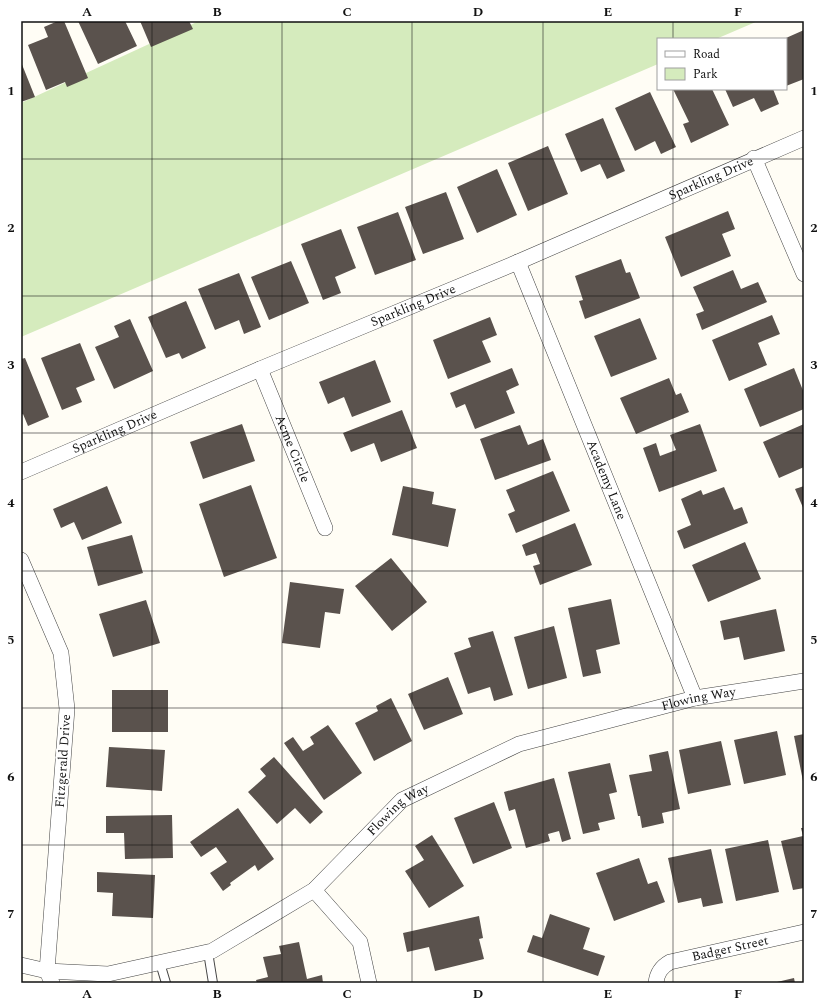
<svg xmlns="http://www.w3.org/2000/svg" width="825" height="1004" viewBox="0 0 825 1004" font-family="Spectral,serif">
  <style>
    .green { fill: #d5ebbd }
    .building { fill: #5a524d }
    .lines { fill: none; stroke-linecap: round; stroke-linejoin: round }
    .lane-casing { stroke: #444; stroke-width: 10 }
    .street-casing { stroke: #444; stroke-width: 16 }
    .lane { stroke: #fff; stroke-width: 8 }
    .street { stroke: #fff; stroke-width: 15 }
    .grid { fill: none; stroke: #111; stroke-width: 1; stroke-opacity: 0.55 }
    .labels { text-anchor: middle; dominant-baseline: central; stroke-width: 4; stroke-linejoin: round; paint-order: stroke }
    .street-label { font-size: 13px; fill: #111; stroke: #fff }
    .neatline { fill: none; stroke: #111; stroke-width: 1.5 }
    .grid-label { font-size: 13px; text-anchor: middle; font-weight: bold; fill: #111 }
  </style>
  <rect width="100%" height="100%" fill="#fffdf5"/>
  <path class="green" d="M199,21h559l-42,18h-58v25l-637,273v-234z"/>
  <path class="building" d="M58,21h6l24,57 -21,9 -2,-5 -19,8 -18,-45 20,-8 -4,-10z
    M78,21h47l12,25 -39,18z
    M140,21h49l4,8 -42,18z
    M804,30v49l-18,7v-48z
    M21,62l14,35 -14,5z
    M673,89h39l17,36 -38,18 -8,-19 6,-2z
    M725,89h48l6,15 -18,8 -7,-14 -21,9z
    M650,92l26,55 -15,7 -6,-13 -20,10 -20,-43z
    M603,118l22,53 -18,8 -7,-15 -19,8 -16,-38z
    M548,146l20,48 -40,17 -20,-48z
    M497,169l20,46 -40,18 -20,-46z
    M446,192l18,47 -41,15 -18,-47z
    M728,211l7,18 -13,5 9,22 -50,21 -16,-40z
    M398,212l18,48 -41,15 -18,-48z
    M341,229l15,39 -21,9 6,16 -18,7 -22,-56z
    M621,259l5,14 4,-1 10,26 -55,21 -6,-18 4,-1 -8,-24z
    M291,261l18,42 -40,17 -18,-43z
    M733,270l8,19 17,-7 9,20 -65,28 -6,-16 8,-3 -11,-24z
    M239,273l22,54 -17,7 -5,-14 -24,10 -17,-41z
    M186,301l20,47 -24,11 -3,-6 -13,5 -18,-41z
    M772,315l8,19 -22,9 9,22 -38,16 -17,-41z
    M490,317l7,18 -15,6 9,21 -43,17 -15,-39z
    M640,318l17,41 -46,18 -17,-41z
    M130,319l23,52 -39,18 -19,-42 24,-10 -5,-11z
    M80,343l15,37 -19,8 6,14 -20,8 -21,-52z
    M25,358l24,59 -21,9 -5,-12 -2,1v-56z
    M375,360l16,42 -39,15 -8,-20 -16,7 -9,-22z
    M512,368l7,17 -13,6 9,22 -40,16 -10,-25 -9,4 -6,-15z
    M794,368l10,25v16l-44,18 -16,-38z
    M669,378l7,17 5,-2 8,19 -53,22 -16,-36z
    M402,410l15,38 -36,14 -7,-19 -23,9 -8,-19z
    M242,424l13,37 -52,18 -13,-37z
    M700,424l17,47 -58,21 -16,-44 13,-5 4,13 16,-6 -6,-15z
    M804,424v43l-25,11 -16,-36z
    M520,425l8,20 15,-6 8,21 -56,20 -15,-41z
    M553,471l17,40 -54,22 -8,-19 7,-3 -9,-21z
    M251,485l26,73 -53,19 -25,-73z
    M107,486l15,37 -40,17 -8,-18 -13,6 -8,-19z
    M403,486l31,6 -2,12 24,5 -8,38 -56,-12z
    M804,486v24l-9,-21z
    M724,487l10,23 8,-3 6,16 -64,26 -7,-18 14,-6 -10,-26 20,-9 2,5z
    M575,523l17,42 -52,20 -7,-19 7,-2 -4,-11 -10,3 -4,-11z
    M132,535l11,38 -45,13 -11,-39z
    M745,542l16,37 -53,23 -16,-37z
    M391,558l36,44 -35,29 -37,-45z
    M290,582l54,7 -4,25 -15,-2 -5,36 -38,-5z
    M611,599l9,45 -24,6 5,23 -18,4 -15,-69z
    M146,600l14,43 -47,14 -14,-43z
    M776,609l9,42 -41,9 -5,-23 -15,3 -4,-19z
    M554,626l13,52 -39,11 -14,-52z
    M493,631l20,64 -19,6 -4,-14 -22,7 -14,-41 17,-6 -3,-9z
    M448,677l15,37 -39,16 -16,-36z
    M112,690h56v42h-56z
    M391,698l21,43 -38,20 -19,-38 23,-12 -2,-5z
    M328,725l34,48 -38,27 -40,-57 9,-6 10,14 11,-7 -4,-7z
    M777,731l9,44 -42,9 -10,-44z
    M804,734v46l-1,1 -9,-45z
    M721,741l10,44 -43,9 -9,-44z
    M109,747l56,3 -3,41 -56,-4z
    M668,751l12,58 -18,4 2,10 -22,5 -2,-12h-2l-9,-41 23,-4 -3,-16z
    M274,757l49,55 -13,12 -15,-16 -18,16 -29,-32 18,-16 -6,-7z
    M610,763l7,29 -8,2 6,25 -17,4 2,7 -17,4 -15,-62z
    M554,778l17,61 -9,3 -3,-11 -11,3 2,7 -24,7 -11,-39 -6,2 -5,-19z
    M494,802l18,46 -39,16 -19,-46z
    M238,808l36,51 -16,12 -3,-6 -25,18 1,2 -8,6 -13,-18 17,-11 -11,-15 -15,10 -11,-15z
    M172,815l1,43 -48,1 -1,-26h-18v-17z
    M801,828h3v60l-11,2 -12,-49 22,-5z
    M432,835l32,51 -35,22 -24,-37 19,-11 -9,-14z
    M768,840l11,52 -43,9 -11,-52z
    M711,849l12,54 -20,4 -2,-9 -23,5 -10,-45z
    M639,858l9,26 9,-3 8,21 -51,19 -18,-48z
    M97,872l58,3 -2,43 -41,-2 1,-23 -16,-1z
    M550,914l40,14 -7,21 22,7 -7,20 -71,-24 6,-17 9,3z
    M479,916l4,22 -4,1 5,20 -49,12 -6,-24 -22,5 -4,-19z
    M299,942l8,37 15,-4 1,8h-66l-1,-3 12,-3 -5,-20 18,-3 -2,-8z
    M794,978l1,5h-18v-1z"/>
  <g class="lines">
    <g class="lane-casing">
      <path id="lane" d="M208,952l5,31
        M160,963l6,20"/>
    </g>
    <g class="street-casing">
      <g id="street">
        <path d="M754,158l50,116"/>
        <path id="s1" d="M518,262l177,436"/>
        <path id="s2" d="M260,369l65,159"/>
        <path id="s3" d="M21,472l239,-103 258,-107 286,-124"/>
        <path d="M21,560l40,93 6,56 -20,262 5,12"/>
        <path d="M314,890l46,52 9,41"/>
        <path id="s4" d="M21,965l26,6 61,3 104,-23 102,-61 88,-90 117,-56 176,-46 109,-17"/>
        <path id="s5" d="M656,983c1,-10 5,-16 14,-21l134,-30"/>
      </g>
    </g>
    <use href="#lane" class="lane"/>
    <use href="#street" class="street"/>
  </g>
  <path class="grid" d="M152,21v962M282,21v962M412,21v962M543,21v962M673,21v18M673,89v894M21,159h783M21,296h783M21,433h783M21,571h783M21,708h783M21,845h783"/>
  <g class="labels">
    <g class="street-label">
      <text stroke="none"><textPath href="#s3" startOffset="750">Sparkling Drive</textPath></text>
      <text stroke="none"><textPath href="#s3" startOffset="426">Sparkling Drive</textPath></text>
      <text stroke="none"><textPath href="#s3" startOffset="102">Sparkling Drive</textPath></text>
      <text stroke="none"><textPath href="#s2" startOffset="86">Acme Circle</textPath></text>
      <text stroke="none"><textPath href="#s1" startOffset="235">Academy Lane</textPath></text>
      <text stroke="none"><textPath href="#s4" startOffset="754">Flowing Way</textPath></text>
      <text transform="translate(63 761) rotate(-86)">Fitzgerald Drive</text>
      <text stroke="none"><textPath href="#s4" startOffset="430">Flowing Way</textPath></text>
      <text stroke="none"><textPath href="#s5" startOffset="88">Badger Street</textPath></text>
    </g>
  </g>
  <rect width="825" height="1004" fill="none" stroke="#ffffff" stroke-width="44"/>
  <rect x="657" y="38" width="130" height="52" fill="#ffffff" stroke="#a0a0a0"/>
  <rect x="665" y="51" width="20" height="6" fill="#ffffff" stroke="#a0a0a0"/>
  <text x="693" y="58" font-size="12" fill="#111111">Road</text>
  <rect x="665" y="68" width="20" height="12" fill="#d5ebbd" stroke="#a0a0a0"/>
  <text x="693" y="78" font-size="12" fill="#111111">Park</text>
  <rect x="22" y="22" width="781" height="960" class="neatline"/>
  <g class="grid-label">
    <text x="87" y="16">A</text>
    <text x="217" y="16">B</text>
    <text x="347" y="16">C</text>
    <text x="478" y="16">D</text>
    <text x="608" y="16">E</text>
    <text x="738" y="16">F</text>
    <text x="11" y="95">1</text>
    <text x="814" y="95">1</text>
    <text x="11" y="232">2</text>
    <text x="814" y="232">2</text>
    <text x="11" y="369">3</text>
    <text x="814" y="369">3</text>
    <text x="11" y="507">4</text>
    <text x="814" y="507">4</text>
    <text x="11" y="644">5</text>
    <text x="814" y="644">5</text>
    <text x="11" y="781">6</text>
    <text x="814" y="781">6</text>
    <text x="11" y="918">7</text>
    <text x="814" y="918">7</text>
    <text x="87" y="998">A</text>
    <text x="217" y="998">B</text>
    <text x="347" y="998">C</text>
    <text x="478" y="998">D</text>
    <text x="608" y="998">E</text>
    <text x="738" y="998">F</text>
  </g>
</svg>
